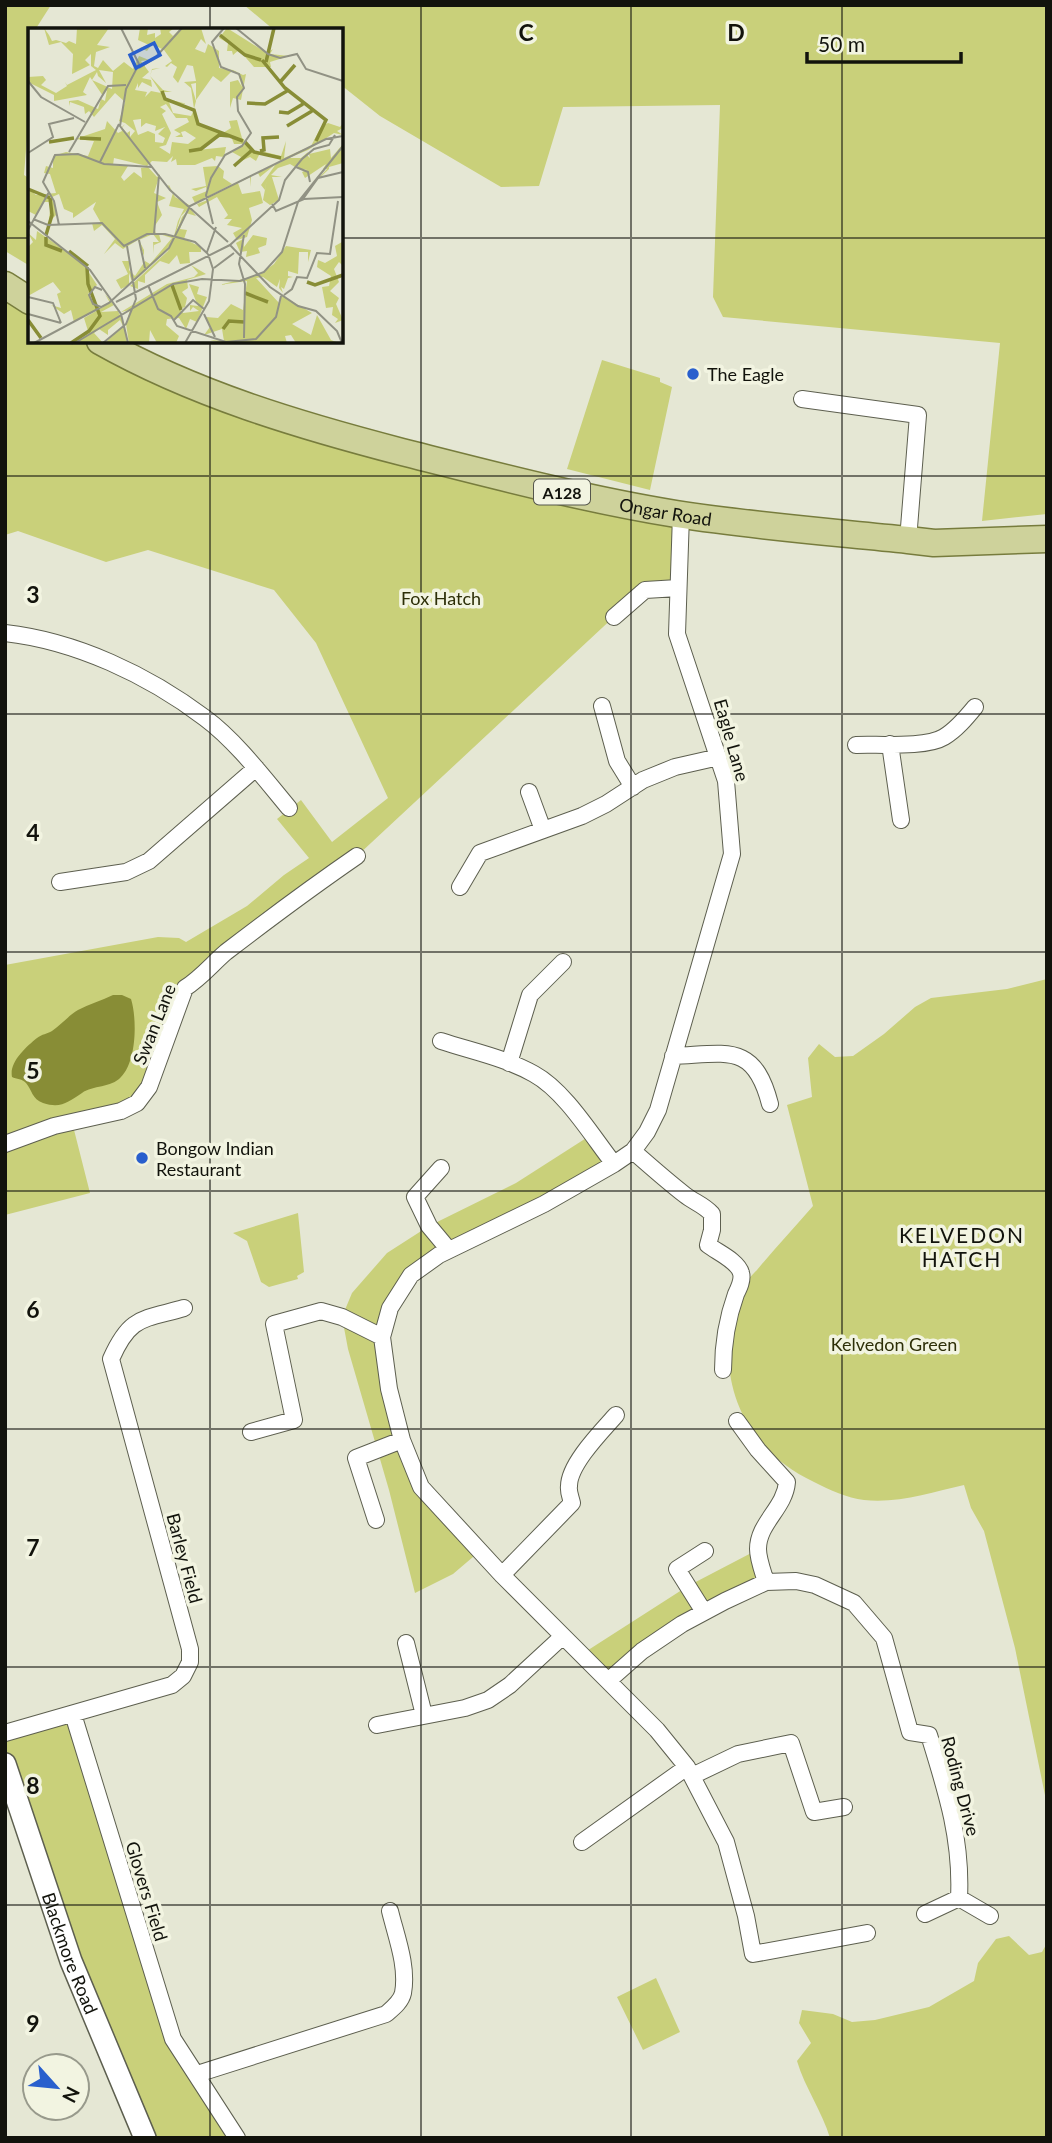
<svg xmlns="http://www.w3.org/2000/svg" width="1052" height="2143" viewBox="0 0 1052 2143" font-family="Lato,sans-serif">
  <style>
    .green { fill: #c9d07a }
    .water { fill: #888d36 }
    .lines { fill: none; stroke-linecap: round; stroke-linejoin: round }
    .minor-casing { stroke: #5d5f4f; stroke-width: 18 }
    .tertiary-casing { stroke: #5d5f4f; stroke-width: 24 }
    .primary-casing { stroke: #777c3d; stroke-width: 29 }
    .minor { stroke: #fff; stroke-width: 16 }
    .tertiary { stroke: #fff; stroke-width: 21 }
    .primary { stroke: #ced29b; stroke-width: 26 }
    .grid { fill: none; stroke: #12130c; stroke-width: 2; stroke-opacity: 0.55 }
    .poi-dot { fill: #295fcd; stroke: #f2f4e1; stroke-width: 2.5 }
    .labels { text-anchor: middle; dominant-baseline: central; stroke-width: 7; stroke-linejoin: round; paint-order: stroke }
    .shield { fill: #f2f4e1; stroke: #55564c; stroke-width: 2 }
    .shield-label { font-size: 16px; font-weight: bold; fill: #12130c }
    .poi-label { font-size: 18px; fill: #12130c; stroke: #f2f4e1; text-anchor: start }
    .street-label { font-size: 18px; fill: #12130c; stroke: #f2f4e1 }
    .park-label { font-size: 18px; fill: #2d2f08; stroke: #f2f4e1 }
    .quarter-label { font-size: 21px; letter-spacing: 2px; fill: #12130c; stroke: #f2f4e1 }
    .inset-river { fill: none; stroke: #888d36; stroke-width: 3.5 }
    .inset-road { fill: none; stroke: #919284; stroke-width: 2 }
    .view { fill: #295fcd; fill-opacity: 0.15; stroke: #295fcd; stroke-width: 3.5 }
    .inset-edge { fill: none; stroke: #12130c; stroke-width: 3.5 }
    .grid-label { font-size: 23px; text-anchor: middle; font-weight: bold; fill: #12130c; stroke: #f2f4e1; stroke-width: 7; stroke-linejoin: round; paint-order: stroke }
  </style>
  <rect width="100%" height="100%" fill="#e5e7d4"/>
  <path class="green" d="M5,5h46l-16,25h-5v69l-6,76 6,4v87l-25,-15z
    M244,5h803v509l-65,7 18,-178 -277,-26 -10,-20 7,-192 -157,2 -24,79 -38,1 -121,-71 -39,-31v-55h-67z
    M5,285l25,16v40h70l79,39 502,135 -3,73 -46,12 -275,256 -171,132 -44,109 -70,25 18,71 -85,22v-250l153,-28 21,1 7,4 61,-36 37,-31 25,-17 -32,-39 24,-19 31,42 56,-44 -72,-155 -42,-53 -126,-40 -42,12 -88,-31 -13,4z
    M602,360l58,18v4l12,5 -22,103 -83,-21z
    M1047,979v826l-32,-157 -31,-117 -13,-23 -7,-23c-32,7 -67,19 -100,15 -17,-2 -34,-10 -50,-18 -76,-35 -104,-114 -73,-191 3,-8 10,-15 16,-21 18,-22 38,-43 56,-64l-26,-101 25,-8 -4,-39 11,-14 16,13 18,-1 31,-22 31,-27 16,-9 76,-9z
    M591,1135l23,29 -203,111 -29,62 40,150 58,64 -27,23 -38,19 -26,-103 -41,-141 -6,-32 10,-24 35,-40 42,-27 87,-43z
    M298,1213l6,59 -7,4 1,3 -29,8 -8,-5 -14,-41 -14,-8z
    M757,1550l9,32 -41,19 -117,80 -26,-27 106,-68z
    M73,1714l100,325 62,99h-90l-140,-374v-31z
    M1009,1936l20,19 13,-3 5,-9v195h-217c-8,-27 -25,-50 -33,-77l14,-18 -12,-20 3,-13 31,4 19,8 23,-2 54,-13 45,-26 4,-18 18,-24z
    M656,1978l24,54 -37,18 -26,-53z"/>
  <path class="water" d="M113,995h9l9,4c6,19 6,62 -10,78 -10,11 -28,8 -39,16 -14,9 -21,16 -39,10 -11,-4 -11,-13 -17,-20 -3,-4 -10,-4 -14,-6 -3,-15 14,-30 25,-39 5,-4 10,-4 15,-7 9,-6 16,-15 26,-21 11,-6 23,-9 35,-15z"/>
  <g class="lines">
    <g class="minor-casing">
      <path id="minor" d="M802,399l116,16 -10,125
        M681,515l-4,119 49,147 6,73 -74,256 -11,22 -14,19 -19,13 -70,40 -105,51 -28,20 -21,33 -8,29 7,52 13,51 19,47 81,88 155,155 30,37 39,75 20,74 7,38 114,-21
        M614,617l31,-27 33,-2
        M5,633c71,8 143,42 200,85 31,23 59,60 84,90
        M602,706l15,55 16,26
        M890,744l11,76
        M856,745c22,-1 70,3 88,-8 12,-7 22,-19 31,-30
        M529,792l14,38
        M60,882l66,-10 23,-11 107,-93
        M460,887l20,-34 102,-37 24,-12 37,-24 32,-13 44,-10
        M441,1041c30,10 65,17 93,33 31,17 58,62 80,90
        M673,1056c54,-2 81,-14 97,48
        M509,1063l21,-68 33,-33
        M5,1144l49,-18 67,-15 16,-8 12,-16 36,-99c16,-10 27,-24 41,-36 43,-33 86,-65 131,-96
        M633,1151c17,15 34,30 52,44 9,7 19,10 27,19v16l-4,15c9,7 30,16 33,28 2,7 -2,15 -5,21 -9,25 -13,49 -13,76
        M441,1168l-26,29 14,29 20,24
        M737,1421l21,29 29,32c-2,26 -29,41 -29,67 0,10 5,23 8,33
        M251,1432l43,-12 -20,-96 47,-13 21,6 40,20
        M376,1520l-20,-62 46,-18
        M502,1575l70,-72c-1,-5 -4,-11 -3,-17 0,-22 33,-55 47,-71
        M704,1612l-27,-43 28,-18
        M406,1643l18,72
        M608,1681l34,-30 40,-27 43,-23 41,-19 30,-1 19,4 39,18 30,35 26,94 19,3c17,55 33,104 30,163l31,18
        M73,1714l100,325 64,99
        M377,1725l88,-17 23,-8 22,-15 53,-49
        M5,1733l167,-48 11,-9 7,-14v-13l-79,-290c19,-43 31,-39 73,-51
        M692,1776l46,-22 53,-11 23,69 30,-5
        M582,1842l105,-75
        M925,1914l34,-16
        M197,2074l189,-60c7,-6 15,-12 17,-21 5,-27 -7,-57 -13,-82"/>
    </g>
    <g class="tertiary-casing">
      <g id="tertiary">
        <path id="s1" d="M5,1764l66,197 74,177"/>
      </g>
    </g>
    <g class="primary-casing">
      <g id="primary">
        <path d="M5,285l25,16"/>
        <path id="s2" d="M100,341c94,53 198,84 302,111 91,23 182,47 274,62 77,12 155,18 232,26l26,3 113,-4"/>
      </g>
    </g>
    <use href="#minor" class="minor"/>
    <use href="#tertiary" class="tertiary"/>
    <use href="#primary" class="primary"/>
  </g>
  <path class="grid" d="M210,5v25M421,5v2133M631,5v2133M842,5v2133M5,238h25M341,238h706M210,341v1797M5,476h1042M5,714h1042M5,952h1042M5,1191h1042M5,1429h1042M5,1667h1042M5,1905h1042"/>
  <g class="poi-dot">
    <circle cx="693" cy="374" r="7"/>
    <circle cx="142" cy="1158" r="7"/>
  </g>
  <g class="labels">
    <rect class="shield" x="534" y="479.5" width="56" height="25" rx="5"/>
    <g class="shield-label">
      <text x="562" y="492">A128</text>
    </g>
    <g class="poi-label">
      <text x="707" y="374">The Eagle</text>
      <text x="156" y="1148">Bongow Indian<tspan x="156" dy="21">Restaurant</tspan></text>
    </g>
    <g class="street-label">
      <text stroke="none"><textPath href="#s2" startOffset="593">Ongar Road</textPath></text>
      <text transform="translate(732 740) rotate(74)">Eagle Lane</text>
      <text transform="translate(154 1024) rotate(-68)">Swan Lane</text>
      <text transform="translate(185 1558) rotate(75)">Barley Field</text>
      <text transform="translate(961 1786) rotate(75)">Roding Drive</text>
      <text transform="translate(147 1891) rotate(73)">Glovers Field</text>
      <text stroke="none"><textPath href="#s1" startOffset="200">Blackmore Road</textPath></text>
    </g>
    <g class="park-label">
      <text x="441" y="598">Fox Hatch</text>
      <text x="894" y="1344">Kelvedon Green</text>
    </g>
    <g class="quarter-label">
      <text x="962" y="1234">KELVEDON<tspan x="962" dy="24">HATCH</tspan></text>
    </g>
  </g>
  <g transform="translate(28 28)">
    <rect width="315" height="315" fill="#e5e7d4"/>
    <path d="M16,0l5,7 3,6 4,-1 10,3 3,-2 7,3 1,-16h32l-12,17 13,2 -14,5 -2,14 4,2 5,-8 10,11 11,-9 9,7 6,-13 10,4 -8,1 8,11 -7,6 9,2 1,7 -10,-5 -4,6v-5l-3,7 12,2 -2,5 6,-6 10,2 -11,-17 2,-7 8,-1 -8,2 -2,6 13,14 9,2h-8v6l23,6 -18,-2 4,11 18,3 3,-6 6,14 23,9 8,-5 -2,-7 8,-1 5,18 14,14h9l16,4 5,-15 -2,17 27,-12 10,-19 7,-4 12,4 3,-4v5l-6,3 6,4 -9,-2 -26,17 -19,8h12l7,-6 -1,3 3,3 -1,-4 21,-5 1,9 12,-14v19l-14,4v2l-17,16 15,-16h-4l3,-5 -21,14 -3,-6 5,-2 -10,-2 4,-8 -6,7 -5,-3 -12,4 -7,7 11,2h-10l7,23 -9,5 -7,-5 4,-21 -2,11 -4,-5 15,-21 -16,13 -2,-4 -7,3v11l-1,-10 -12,6 4,11 18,-3 3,12 -14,5 3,12 -5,17 -10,3 -4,-7 9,-5 -15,-3 5,-6h-8l4,-4 -11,-18 -18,10 -2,-3 11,-4v-2l43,-22 30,-14 -2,-5 -19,-4 -4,8 -6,-4 -13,6 4,-6 -9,-5 11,-8h-9l-3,-8 -8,-1 -25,15 28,-3 -2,10 -8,-1 -1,5 -3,-3 -17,7h-18l-1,-6 -5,3 2,-6 -6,6 -15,-1 -5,5 -33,-8 -1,7 15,1 -7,11 3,4 10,-9 8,6 -1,-10 7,-1 9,10 3,-3 -6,19 12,5 -9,4 5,13 -8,12 2,7h10l8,2 4,-15 6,-12 -15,-3 4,-13 -5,-7 1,-1 6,12 16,9 -10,10 -6,20 7,-19 8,-9 6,8 -10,-3 -6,16 7,1 -3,9 17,8v5h-12l1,11 -10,1 -3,-9 -8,9 -9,-3 -15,14v8l-7,-2v8l-8,-3 38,-35 6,-13 -4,7 -5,6 -33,31 -3,-9v12l-8,4 -5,-9 12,-6 -6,-13h8l-1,9 6,6 10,-15 5,3 22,-26 -13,-4 2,8 -7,3v9l-1,-12h6l-6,-8 -14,6 5,10v6l-6,-16 -15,9 -8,-6 -11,11 11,-15 -13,-14 -8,6 -2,-8h9l-8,-14 3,-7 -23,16v-5l-9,-4 -5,-15 -7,3 5,17 -5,5h-3l2,-17h-8l-7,13 -8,-4v-23l8,7 20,-2 -6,-19 -6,-1 2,-7 7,2v-12l13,-4 22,4 6,-15 -19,-2 30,-10 2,-8 11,12 4,-2 -3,-7 2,4 4,-4 -3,4 5,5 3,-2v6l5,-6 -10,-8 -6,-2 6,-19 -10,-9 -21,24 -5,-6 -4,3 -1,-7 -14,-5 -1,4v-5l9,-1 20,9 3,-10 4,2 2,-11 -4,6 -13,-19 -7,15 4,3 -33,6v-6l-26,-13v-5l15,-1 3,4 -5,5 15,8 11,-7 -2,-4 2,3 29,-15 -5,-4v-12l-6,6 5,5 -18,9 1,-20 -12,-12 -12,3zM71,42l14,2 -1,17 -20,-9 5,-8 1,4 8,7zM138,76l10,14h11l2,4 -15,8 7,4 -6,3h8l-2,-5 4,-1 11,7 -8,6 -16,-2 -2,12 -11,-7 7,-2 5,-12 -9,-19 4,-3 -6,-4zM113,91v8l5,-4 10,3 -1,5 10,-4 -7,7 7,4 -2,5 -8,-1v-8l-7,-3 -10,4 -5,-15zM112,0h8l-1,7 8,-2v5l6,-4 -1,-6h14l-5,4 4,4 8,-8h20l5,16 -5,-5 -6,10 10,4 3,-9 11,7v17l14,2 10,5 3,-1 -5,26 -8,-2 -3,10v-26l8,-2 4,7 -4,-14 -6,-2 -11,11 -8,-6 -17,24v-17l-5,1 5,17 -2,8 -3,-21 -7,-6 12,-1 -3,-15 -6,-1 -9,18 -5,-6 4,-10 -6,-4 -4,4 -2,-1 7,-5 -8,-11 -12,-6 -5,7 -7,-3 9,-3 -11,-5zM199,0l40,25 6,-4 -3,5 19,2 -19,6 1,5h-17l-15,-17 -6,5 -1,-4h-5l1,-8 -9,-5zM190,138l6,5 -1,7 9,6 -37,19 -3,-6 15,-6 -1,-4 -10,4 -5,-2 15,-3 -3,-19zM9,203l45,31 15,23 -9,9 12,14 -26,14 -3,-12 -7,4 -13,-9 10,3 -4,-14 4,-2 -8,-10 -25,14v-49l5,-5 -5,-9 8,7zM225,207l14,3 -1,7 -8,3 2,5 -14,4 1,-6 -7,1 -4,-9 7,-4 1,8zM314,214l1,24 -4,-4 -5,7 5,13 -9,9 9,7 -3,6 7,16 -8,3 3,-4 -6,-4 1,-8 -7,1 -4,-21 7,-1 2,-10 -14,-9 1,-7 7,3 12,-7 -2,-10zM258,218l25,4 -3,12v-10h-9l-1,22 -10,-3v5l5,1 -5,1 -4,11 -3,-2 2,6 -4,-5 1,-9 -3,8 -14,-10 -7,1 24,26 1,-9 31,18 -20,11 19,11 6,-20 14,25 8,3h-43l-5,-8 -6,1 2,7h-66l-11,-3 14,1 -2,-12 -18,6 6,-8 -4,-10 12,1 13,-14 12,6 4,-29 -28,4 40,-10 15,-11zM163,237l15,9 -19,6 1,8 -6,4 5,6 -2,9 -5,2 3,4 16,-2 -6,-4 -3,4v-6l8,1 -9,-22 10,3 -2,7 10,3 -10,25 -7,-3 -4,10 -7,-11 -12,1 -1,6 13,11 -3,7h-19l-7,-13 -1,13h-20l-3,-19 4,-14 -9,2 46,-28 27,-7 4,-4zM77,266l9,11 -13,7 17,-1 3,6 4,11 2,15h-22l18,-17 -3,-6 -12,10v5l-9,-6 -5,4 9,10h-32l17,-12 -4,-13 26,-15z" fill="#c9d07a" fill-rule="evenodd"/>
    <path class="inset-river" d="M192,7l25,20 16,5M234,32l23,28 41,32 -10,21M238,34l8,-34M253,53l14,-16M134,63l3,8 29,11 4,14 45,17M219,75l18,1 22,-13M251,84l9,1 15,-9M259,98l25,-15M52,110l21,1M21,114l25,-4M217,114l9,10 27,6M161,123l12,-2 18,-14 11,1M232,123l4,-1 -1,-12 16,-1M206,138l17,-15M0,161l22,9M18,207l6,-20 -2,-17M18,209v8l16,6M41,223l19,15M279,254l8,3 28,-10M144,257l9,25M217,265l23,9M0,292l13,18M195,301l6,-8 15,1M43,315l18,-12 11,-15 -12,-32 -1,-17"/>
    <path class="inset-road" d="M93,0l18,36 -13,25 -6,37 50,64 58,52M208,0l32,26 12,4 17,-4 9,15 37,12M111,40l16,-10 27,-30M0,53l13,16 44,25M41,124l39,-66 18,-1M0,125l25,-16 -4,-13 25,-6M72,134l19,-38M268,139l12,5 2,10M275,171l15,-21 25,-6M244,176l4,7 28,-12 39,-2M5,191l15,6 54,-2 22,23 23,-12h18l30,8 13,12M0,193l62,49 31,44 7,29M185,196l-7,-29 5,-17 14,-23 17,-9 9,-13 -13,-22 -1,-14 7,-9 -5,-14 -18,-7 -9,-25 12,-14M31,197l-5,-24 -11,-19 12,-27 23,-1 26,10 48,3M0,202l21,-38M126,206l5,-59M216,207l-5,29 6,20 -1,54M111,212l6,28M202,217l49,-45 6,-20 17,-21 12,-10 15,-4 6,-10M202,217l40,42 28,19 18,5 21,20 5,12M179,224l9,-25M186,240l20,-15M120,257l10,24 13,7 6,10 49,16 30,-3 20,-22 5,-21M256,267l8,-6 5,-12 10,1 10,-25 13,1 8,-53M0,269l25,6 8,20M88,274l114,-57M73,279l-8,-3 -4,-9 6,-8 7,3M0,286l33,9M176,286l11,23M146,292l19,-20 11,9M6,315l75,-40 60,-55 21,-42 136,-67 17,-3M47,315l98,-59 29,-5 38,2 24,-9 18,-20 16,-50 45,-56M75,315l23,-19 10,-25 -9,-53M157,315l24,-42 4,-32 -5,-15"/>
    <path class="view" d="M126,15l6,12 -24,13 -6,-13z"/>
    <rect width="315" height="315" class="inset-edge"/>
  </g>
  <g class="grid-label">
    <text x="526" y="41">C</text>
    <text x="736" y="41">D</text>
    <text x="33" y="603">3</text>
    <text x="33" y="841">4</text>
    <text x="33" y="1079">5</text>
    <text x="33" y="1318">6</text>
    <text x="33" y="1556">7</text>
    <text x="33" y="1794">8</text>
    <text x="33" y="2032">9</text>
  </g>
  <rect width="1052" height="2143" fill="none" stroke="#12130c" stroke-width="14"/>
  <g transform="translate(56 2087) rotate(117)"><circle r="33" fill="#f2f4e1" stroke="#989a8c" stroke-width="2"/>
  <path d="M0-5L12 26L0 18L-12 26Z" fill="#295fcd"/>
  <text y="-10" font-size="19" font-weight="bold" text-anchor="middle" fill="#12130c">N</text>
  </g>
  <path d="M807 52v10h154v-10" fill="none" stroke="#12130c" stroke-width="3.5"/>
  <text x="818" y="52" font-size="21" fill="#12130c" stroke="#f2f4e1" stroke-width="5" paint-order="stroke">50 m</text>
</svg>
